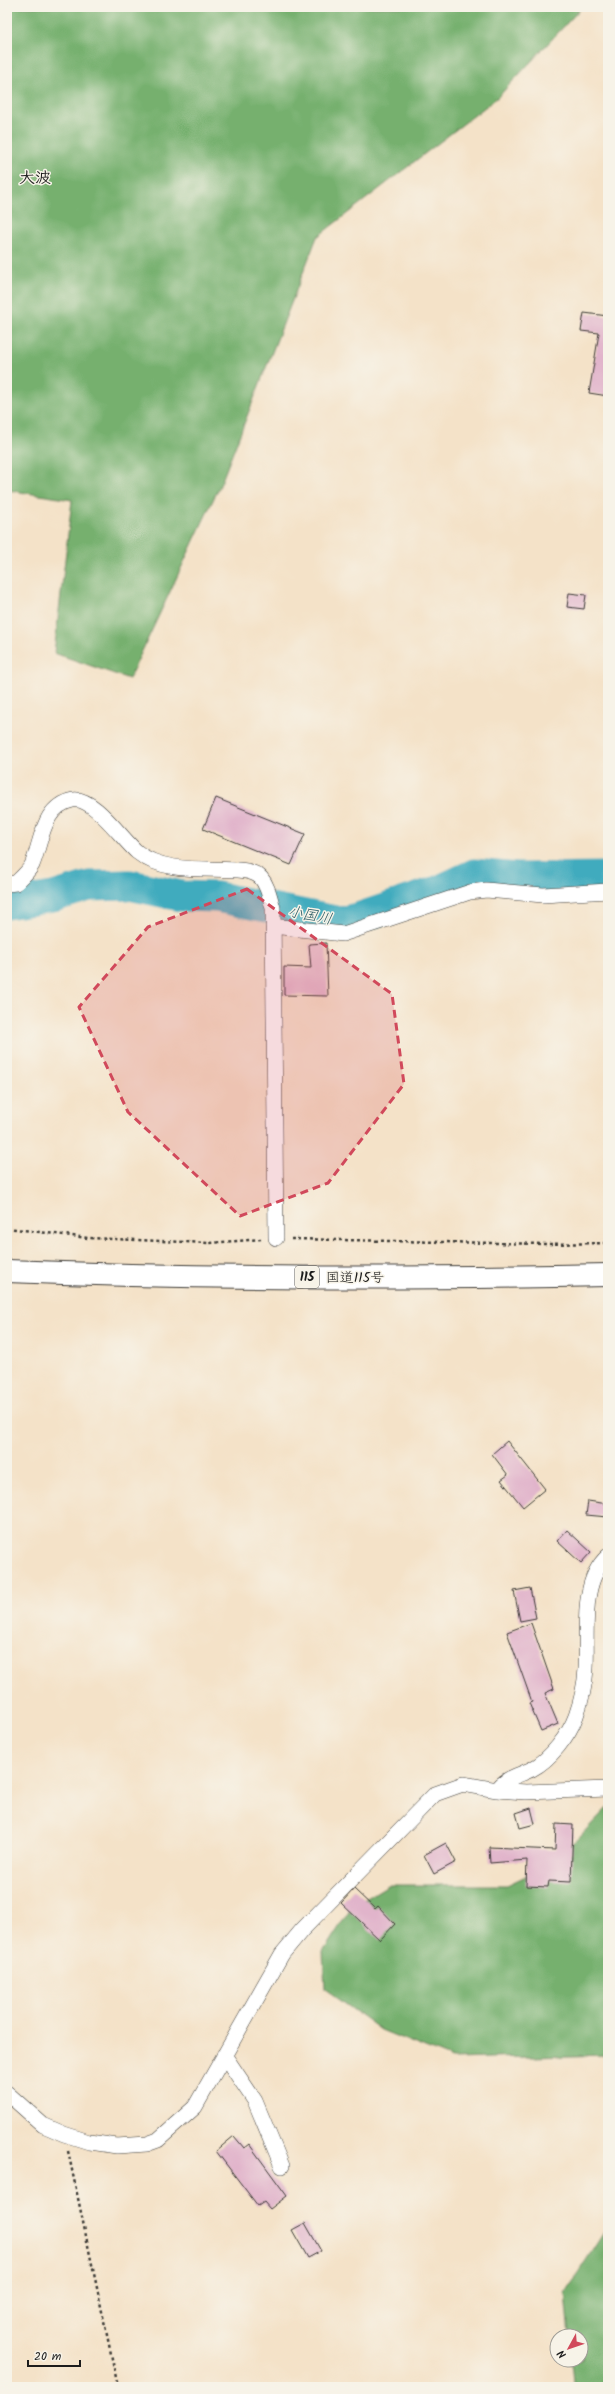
<svg xmlns="http://www.w3.org/2000/svg" width="615" height="2394" viewBox="0 0 615 2394" font-family="Kalam,'Klee One',sans-serif">
  <style>
    .forest { fill: #76b06e; stroke: #496645 }
    .lines { fill: none; stroke-linecap: round; stroke-linejoin: round }
    .river { stroke: #3fabbe; stroke-width: 31 }
    .building { fill: #e1b4cb }
    .street-casing { stroke: #3c3a36; stroke-width: 16 }
    .highway-casing { stroke: #3c3a36; stroke-width: 24 }
    .path { stroke: #3c3a36; stroke-width: 2.5; stroke-dasharray: 3 3; stroke-linecap: butt }
    .street { stroke: #fff; stroke-width: 15 }
    .highway { stroke: #fff; stroke-width: 22 }
    .marked { fill: #d1495b; fill-opacity: 0.2; stroke: #d1495b; stroke-width: 3; stroke-dasharray: 8 5; stroke-linejoin: round }
    .labels { text-anchor: middle; dominant-baseline: central; stroke-width: 3; stroke-linejoin: round; paint-order: stroke }
    .shield { fill: #f7f3e8; stroke: #5e5c59; stroke-width: 1 }
    .shield-label { font-size: 13px; font-weight: bold; fill: #1c1c1c }
    .street-label { font-size: 14px; fill: #1c1c1c; stroke: #f7f3e8 }
    .water-label { font-size: 15px; font-style: italic; fill: #2c5c65; stroke: #f7f3e8 }
    .quarter-label { font-size: 16px; font-weight: bold; fill: #1c1c1c; stroke: #f7f3e8 }
  </style>
  <rect width="100%" height="100%" fill="#f7f3e8"/>
  <filter id="ink" filterUnits="userSpaceOnUse"><feTurbulence type="fractalNoise" baseFrequency=".025" numOctaves="2"/><feDisplacementMap in="SourceGraphic" scale="8" xChannelSelector="R" yChannelSelector="G"/><feConvolveMatrix kernelMatrix="1 2 1 2 8 2 1 2 1" color-interpolation-filters="sRGB"/></filter>
  <filter id="wash" filterUnits="userSpaceOnUse"><feTurbulence type="fractalNoise" baseFrequency=".012" numOctaves="4" result="noise"/><feDisplacementMap in="SourceGraphic" scale="16" xChannelSelector="R" yChannelSelector="G"/><feGaussianBlur stdDeviation="0.9" result="paint"/><feColorMatrix in="noise" values="0 0 0 0 0 0 0 0 0 0 0 0 0 0 0 0 0 1.4 0 .05"/><feComposite in="paint" operator="in"/></filter>
  <g filter="url(#wash)">
    <rect width="100%" height="100%" fill="#f4e2c8"/>
    <path class="forest" d="M7,7h575l-84,90 -181,140 -96,246 -92,196 -75,-26 18,-153 -65,-10z
      M608,1807v248l-156,4 -71,-29 -56,-41 -2,-37 29,-45 36,-22h119l48,-23z
      M608,2226v161h-29l-5,-5 -2,-22h9v-24h-12l-4,-43z"/>
    <g class="lines">
      <path class="river" d="M7,904l46,-7 36,-11 41,-1 51,11 36,1 123,25 18,-4 80,-27 36,-17 44,4 90,-1"/>
    </g>
    <g id="blocks">
      <path class="building" d="M584,313l24,3v80l-19,-3 10,-60 -18,-2z
        M569,593l17,2 -2,14 -17,-2z
        M216,798l89,36 -14,31 -88,-36z
        M326,943l2,53 -44,-1v-28l27,1 -2,-24z
        M507,1441l38,48 -22,18 -22,-27 7,-5 -16,-21z
        M588,1501l20,3v13l-22,-2z
        M567,1530l24,22 -10,11 -24,-22z
        M530,1588l6,30 -16,3 -6,-30z
        M531,1623l23,66 -9,4 13,31 -17,7 -12,-28 3,-1 -25,-70z
        M531,1808l4,16 -15,4 -4,-15z
        M556,1824l17,1 -2,57 -22,-1 -1,6 -22,-1 1,-26 -37,3 -1,-16 66,3z
        M446,1843l10,19 -22,12 -10,-19z
        M354,1889l21,20 3,-3 17,18 -15,16 -39,-37z
        M234,2136l10,12 5,-4 38,52 -17,13 -6,-7 -6,4 -42,-55z
        M305,2223l16,28 -13,7 -16,-28z"/>
    </g>
  </g>
  <g filter="url(#ink)">
    <use href="#blocks" fill-opacity="0" stroke="#3c3a36" stroke-width="1"/>
    <g class="lines">
      <g class="street-casing">
        <path id="street" d="M7,884l9,-1c5,-5 12,-11 16,-18 10,-23 10,-59 41,-65 20,-4 49,39 64,52 36,30 108,7 124,26 7,8 9,20 12,30l3,330
          M273,926l70,8 127,-42 16,-2 57,5 65,-4
          M497,1790c9,-13 21,-14 35,-21 18,-9 37,-34 44,-53 5,-14 9,-32 10,-47 2,-36 -7,-87 22,-113
          M224,2055l31,46 27,65
          M7,2093l36,32 21,9 25,8 28,4 30,-2 11,-4 37,-33 87,-153 20,-24 133,-136 28,-10 34,6 29,2 82,-3"/>
      </g>
      <g class="highway-casing">
        <path id="highway" d="M7,1271c200,8 401,8 601,4"/>
      </g>
      <path class="path" d="M7,1228l81,10 122,5 52,-4
        M291,1239l253,5 64,-1
        M68,2151l50,236"/>
      <use href="#street" class="street"/>
      <use href="#highway" class="highway"/>
    </g>
  </g>
  <path class="marked" d="M247,889l145,105 12,90 -76,99 -88,33 -112,-104 -49,-105 69,-80z"/>
  <g class="labels">
    <rect class="shield" x="295" y="1266" width="24" height="22" rx="3"/>
    <g class="shield-label">
      <text x="307" y="1277">115</text>
    </g>
    <g class="street-label">
      <text x="355" y="1278">国道115号</text>
    </g>
    <g class="water-label">
      <text transform="translate(310 916) rotate(11)">小国川</text>
    </g>
    <g class="quarter-label">
      <text x="35" y="178">大波</text>
    </g>
  </g>
  <rect width="615" height="2394" fill="none" stroke="#f7f3e8" stroke-width="24"/>
  <g transform="translate(569 2348) rotate(230)"><circle r="19" fill="#f7f3e8" stroke="#9f9d96"/>
  <path d="M0-3L7 15L0 10L-7 15Z" fill="#d1495b"/>
  <text y="-6" font-size="11" font-weight="bold" text-anchor="middle" fill="#1c1c1c">N</text>
  </g>
  <path d="M28 2360v6h52v-6" fill="none" stroke="#1c1c1c" stroke-width="2"/>
  <text x="34" y="2360" font-size="12" fill="#1c1c1c" stroke="#f7f3e8" stroke-width="3" paint-order="stroke">20 m</text>
</svg>
